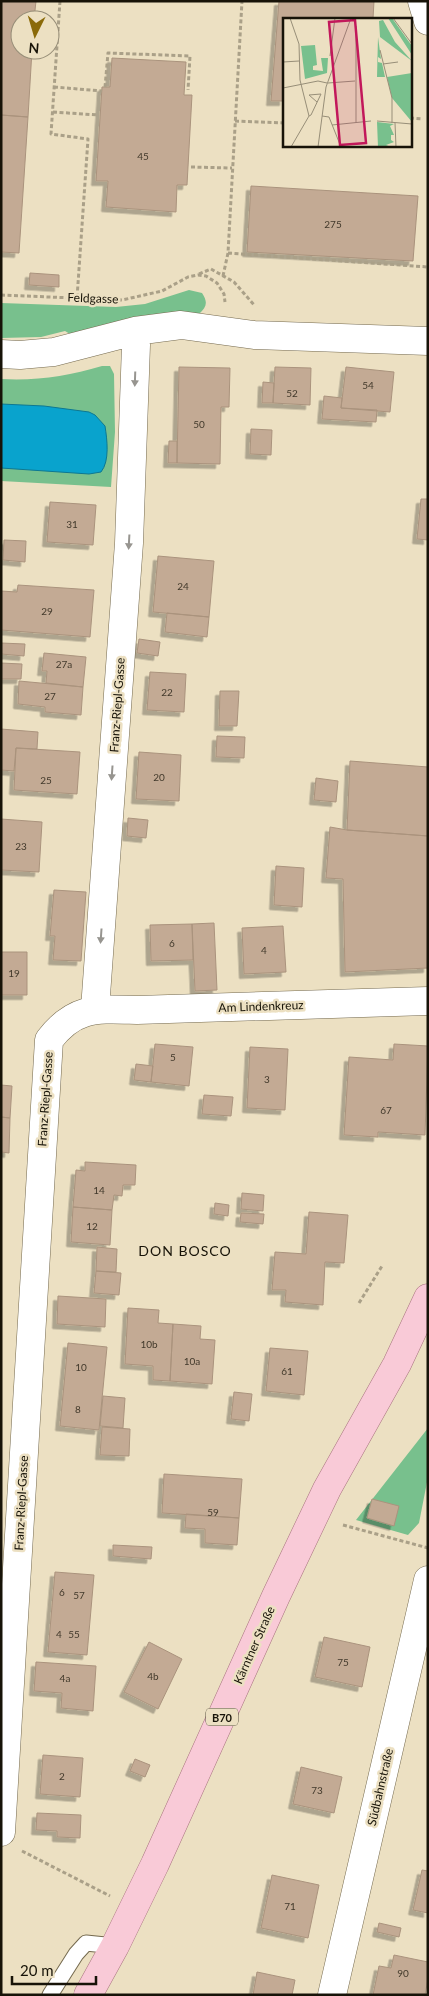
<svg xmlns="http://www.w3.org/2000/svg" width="429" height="1996" viewBox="0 0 429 1996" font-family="Lato,sans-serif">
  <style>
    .green { fill: #78c08d }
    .water { fill: #09a3cd; stroke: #0d7892 }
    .building { fill: #c3aa94; stroke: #aa937d; filter: url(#shadow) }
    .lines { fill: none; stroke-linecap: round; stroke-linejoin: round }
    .service-casing { stroke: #756a4f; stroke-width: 17 }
    .minor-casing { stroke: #756a4f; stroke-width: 29 }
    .primary-casing { stroke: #a7737e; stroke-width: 29 }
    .path { stroke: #aaa088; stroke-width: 3; stroke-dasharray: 4 2.5; stroke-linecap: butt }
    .service { stroke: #fff; stroke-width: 15 }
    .minor { stroke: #fff; stroke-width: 28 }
    .primary { stroke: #f9cad7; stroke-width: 28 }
    .oneway { fill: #979590 }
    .labels { text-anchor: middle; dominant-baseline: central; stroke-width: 5; stroke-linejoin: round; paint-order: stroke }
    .number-label { font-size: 10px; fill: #42392b }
    .shield { fill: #ece0c2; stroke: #575040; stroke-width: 1 }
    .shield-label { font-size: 11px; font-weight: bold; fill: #171308 }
    .street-label { font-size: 12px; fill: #171308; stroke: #ece0c2 }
    .neighbourhood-label { font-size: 14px; letter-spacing: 1px; fill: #171308; stroke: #ece0c2 }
    .inset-road { fill: none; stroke: #978e78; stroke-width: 1 }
    .view { fill: #c2185b; fill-opacity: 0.15; stroke: #c2185b; stroke-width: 2.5 }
    .inset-edge { fill: none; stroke: #171308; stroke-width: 2.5 }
  </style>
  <defs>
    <filter id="shadow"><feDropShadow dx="-4.5" dy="4.5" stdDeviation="0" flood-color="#0004"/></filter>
  </defs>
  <rect width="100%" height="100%" fill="#ece0c2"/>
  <path class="green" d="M189,290l13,3c6,9 5,14 -3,21h-45l-84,20 -5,-3 -24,6 -40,1v-35l115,4 29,-3z
    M102,366h8l4,8 1,58 -4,55 -110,-6v-102c36,2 67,-3 101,-13z
    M428,1428v49l-9,46 -11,12 -52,-15z"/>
  <path class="water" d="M1,404l43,2 45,6 6,3 10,11c2,13 5,35 -4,46l-12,2 -88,-6z"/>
  <path class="building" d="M1,1h35l-2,19h-14v30h12l-4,67 -27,-2z
    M279,1h95l-1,18h-89v82h-13z
    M112,58l74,4 -2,33h8l-5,90h-10l-1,27 -70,-5 2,-26h-12l6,-94h8z
    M1,115l27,2 -9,136 -18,-1z
    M251,186l167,10 -5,65 -166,-9z
    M30,273l29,2v12l-30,-2z
    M179,367l51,1 -1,39h-8l-1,57 -43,-1z
    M275,367l36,1 -1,37 -37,-2z
    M346,367l48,5 -4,40 -49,-4z
    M263,382l11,1 -1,20h-11z
    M324,396l18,2 -1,10 36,2 -1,12 -54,-3z
    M251,429l21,1 -1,25 -21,-1z
    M169,441h8v22h-9z
    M421,499h7v41l-11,-1z
    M50,502l46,3 -3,40 -46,-3z
    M4,540l22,1 -1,21 -22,-2z
    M158,556l56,5 -5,56 -56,-5z
    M18,585l76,5 -4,47 -89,-7v-39l16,1z
    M167,613l42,4 -2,20 -42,-5z
    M139,639l21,3 -2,14 -21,-3z
    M1,643l24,1 -1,12 -23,-2z
    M44,653l42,4 -3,30 -37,-4 1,-12h-5z
    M1,663l21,1 -1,15h-20z
    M150,672l36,2 -2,38 -37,-2z
    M19,681l64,6 -2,28 -36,-3v-5l-27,-3z
    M220,691h19l-2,35h-18z
    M1,729l37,3 -1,17 -21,-1 -2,23 -13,-1z
    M217,736l28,1 -1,21 -28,-1z
    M16,748l64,4 -3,42 -63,-4z
    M139,752l42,3 -2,46 -43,-2z
    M350,761l78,6v69l-81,-6z
    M316,778l22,3 -2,21 -22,-2z
    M128,818l20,2 -2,18 -19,-2z
    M1,819l41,3 -3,50 -38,-2z
    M330,827l17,3 81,6v132l-83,4 -2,-93 -17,-1z
    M276,866l28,2 -2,39 -28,-2z
    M54,890l32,2 -5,69 -28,-1 2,-24h-5z
    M214,923l3,67 -22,1 -3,-67z
    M192,924l1,36 -42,1 -1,-36z
    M283,926l3,46 -42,2 -2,-46z
    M1,952h26v43h-26z
    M155,1044l38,3 -4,39 -38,-4z
    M394,1044l34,2 -3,89 -47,-3v5l-34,-2 5,-78 44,3z
    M250,1047l38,2 -3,61 -38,-2z
    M136,1064l17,2 -2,16 -17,-2z
    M1,1085l11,1 -2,32 -9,-1z
    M204,1095l29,2 -2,19 -29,-2z
    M1,1117l9,1 -1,35 -8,-1z
    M85,1162l51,3 -1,20h-12l-1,11 -8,-1 -2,15 -39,-3 3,-37 9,1z
    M242,1193l22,2 -1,16 -22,-2z
    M215,1203l14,2 -1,11 -14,-2z
    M73,1207l39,3 -2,35 -39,-3z
    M309,1212l39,3 -4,48 -19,-1 -2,43 -38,-3 1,-12h-14l3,-38 31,2z
    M241,1213l23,1 -1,10 -23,-2z
    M97,1247l20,2 -1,23 -20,-1z
    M96,1271l25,2 -2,22 -25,-2z
    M58,1296l48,3 -1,28 -48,-3z
    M128,1308l31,2 -1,13 15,1 -3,57 -17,-1v-14l-28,-2z
    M173,1324l28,2 -1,13 15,1 -3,44 -42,-3z
    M68,1343l39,4 -8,83 -39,-4z
    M270,1348l38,3 -4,44 -38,-4z
    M234,1392l18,2 -3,27 -18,-2z
    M103,1396l22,2 -2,30 -23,-2z
    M102,1427l28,2 -1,27 -29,-1z
    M164,1474l78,5 -3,39 -77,-5z
    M372,1499l27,7 -5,20 -27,-8z
    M186,1514l53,4 -2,27 -32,-2v-14l-20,-1z
    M113,1545l39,2 -1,12 -38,-3z
    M55,1572l39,3 -7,80 -39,-3z
    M324,1637l46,10 -8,40 -47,-10z
    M149,1642l33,17 -24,50 -34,-17z
    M36,1662l60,4 -3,45 -32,-3 1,-15 -28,-2z
    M43,1755l40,3 -3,39 -40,-3z
    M135,1759l15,6 -5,12 -15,-6z
    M301,1767l41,10 -8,36 -41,-9z
    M37,1813l44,2 -1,23 -23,-1v-6l-21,-1z
    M422,1870l6,1v42l-15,-3z
    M272,1875l47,10 -11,53 -47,-10z
    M379,1923l22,5 -2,9 -22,-5z
    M394,1955l34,7v17l-3,16h-52l6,-29 12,2z
    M257,1972l38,8 -3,15h-39z"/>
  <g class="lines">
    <g class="service-casing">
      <path id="service" d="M50,1995l26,-41 10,-11 29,3"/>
    </g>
    <g class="minor-casing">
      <path id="minor" d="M422,1l6,20
        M1,354l19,1 34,-3 81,-21 46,-6 73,10 174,6
        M95,1009l34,-466 7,-198 -1,-14
        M1,1832l48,-792c26,-34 48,-31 88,-30l291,-9
        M332,1995l96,-415"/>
    </g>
    <g class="primary-casing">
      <path id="primary" d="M88,1995l27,-49 40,-82 121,-268 51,-107 70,-125 31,-66"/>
    </g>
    <path class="path" d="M60,1l-9,133 37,5 -11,159
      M54,87l48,4
      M105,87l3,-34 82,3 -2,34
      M53,112l45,3
      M410,118l13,1
      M235,121l49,2
      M191,167l41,1
      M228,253l200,14
      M199,274l12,-5 23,13 21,24
      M223,276l5,-23 14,-252
      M1,295l121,5 40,-9 26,-14 10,-2 8,1 11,7 7,11 1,8
      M359,1303l23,-37
      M343,1525l85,23
      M22,1851l88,45"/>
    <use href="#service" class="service"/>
    <use href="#minor" class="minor"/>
    <use href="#primary" class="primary"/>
  </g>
  <defs><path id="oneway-solid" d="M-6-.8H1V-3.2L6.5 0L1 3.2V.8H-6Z" transform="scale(1.25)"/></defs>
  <g class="oneway">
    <use href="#oneway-solid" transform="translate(135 379) rotate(92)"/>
    <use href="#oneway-solid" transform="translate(129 542) rotate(93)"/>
    <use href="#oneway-solid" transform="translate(112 773) rotate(94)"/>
    <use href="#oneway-solid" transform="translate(101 936) rotate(94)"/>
  </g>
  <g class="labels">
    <g class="number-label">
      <text x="143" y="156">45</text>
      <text x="333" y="224">275</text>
      <text x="368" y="385">54</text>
      <text x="292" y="393">52</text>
      <text x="199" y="424">50</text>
      <text x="72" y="524">31</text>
      <text x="183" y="586">24</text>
      <text x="47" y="611">29</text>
      <text x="64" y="664">27a</text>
      <text x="167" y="692">22</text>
      <text x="50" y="696">27</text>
      <text x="159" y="777">20</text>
      <text x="46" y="780">25</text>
      <text x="21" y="846">23</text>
      <text x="172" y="943">6</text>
      <text x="264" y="950">4</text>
      <text x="14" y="973">19</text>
      <text x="173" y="1057">5</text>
      <text x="267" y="1079">3</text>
      <text x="386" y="1110">67</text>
      <text x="99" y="1190">14</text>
      <text x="92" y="1226">12</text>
      <text x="149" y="1344">10b</text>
      <text x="192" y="1361">10a</text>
      <text x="81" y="1367">10</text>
      <text x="287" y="1371">61</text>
      <text x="78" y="1409">8</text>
      <text x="213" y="1512">59</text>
      <text x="62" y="1592">6</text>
      <text x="79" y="1595">57</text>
      <text x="59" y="1634">4</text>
      <text x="74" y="1634">55</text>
      <text x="343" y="1662">75</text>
      <text x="153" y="1676">4b</text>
      <text x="65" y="1678">4a</text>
      <text x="62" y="1776">2</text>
      <text x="317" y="1790">73</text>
      <text x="290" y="1906">71</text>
      <text x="403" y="1973">90</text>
    </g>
    <rect class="shield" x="206" y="1708.5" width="32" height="17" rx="4"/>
    <g class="shield-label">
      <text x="222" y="1717">B70</text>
    </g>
    <g class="street-label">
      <text transform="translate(93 298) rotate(2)">Feldgasse</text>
      <text transform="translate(117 705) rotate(-86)">Franz-Riepl-Gasse</text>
      <text transform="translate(261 1006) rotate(-2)">Am Lindenkreuz</text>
      <text transform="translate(45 1099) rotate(-86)">Franz-Riepl-Gasse</text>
      <text transform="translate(21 1503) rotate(-87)">Franz-Riepl-Gasse</text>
      <text transform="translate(254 1645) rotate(-66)">Kärntner Straße</text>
      <text transform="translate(380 1787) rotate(-77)">Südbahnstraße</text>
    </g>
    <g class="neighbourhood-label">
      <text x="185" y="1250">DON BOSCO</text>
    </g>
  </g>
  <g transform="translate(283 18)">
    <rect width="129" height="129" fill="#ece0c2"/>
    <path d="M105,0h4l20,28v9zM100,2l12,22 17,19 -32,-24 -1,-16zM95,19l3,22 -3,-2v5l4,1 3,14h-8zM32,27l2,20 -4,1v4l10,1 -2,-13h7l-1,15 -22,6 -4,-33zM129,55v49l-20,-24 -5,-21zM94,104l17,2 -4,2 4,9h-3v5l3,2 -8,3 5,2h-13z" fill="#78c08d"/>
    <path class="inset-road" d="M7,0l9,26 1,36 9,36 -18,31M110,0l19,26M73,8v97M97,32l12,48v25M47,38l5,-38M0,44l16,-1M100,46l15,-2M45,65l27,-2M0,70l35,-7 9,2M26,98l2,-1 10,-21 -12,1 8,7M39,98l7,1 12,30M94,103l35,3M112,105l1,24M49,107l39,-4M35,129l8,-60 25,-69"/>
    <path class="view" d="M72,2l11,123 -26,2 -11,-123z"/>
    <rect width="129" height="129" class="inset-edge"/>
  </g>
  <rect width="429" height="1996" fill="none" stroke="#171308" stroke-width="5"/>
  <g transform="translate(35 35) rotate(185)"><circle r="24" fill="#ece0c2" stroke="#978e78"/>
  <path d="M0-4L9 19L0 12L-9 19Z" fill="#8a6a09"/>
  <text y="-8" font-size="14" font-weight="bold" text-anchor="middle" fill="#171308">N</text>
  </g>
  <path d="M12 1976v8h84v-8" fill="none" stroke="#171308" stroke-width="2.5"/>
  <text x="20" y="1976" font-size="15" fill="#171308" stroke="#ece0c2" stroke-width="4" paint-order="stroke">20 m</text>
</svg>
